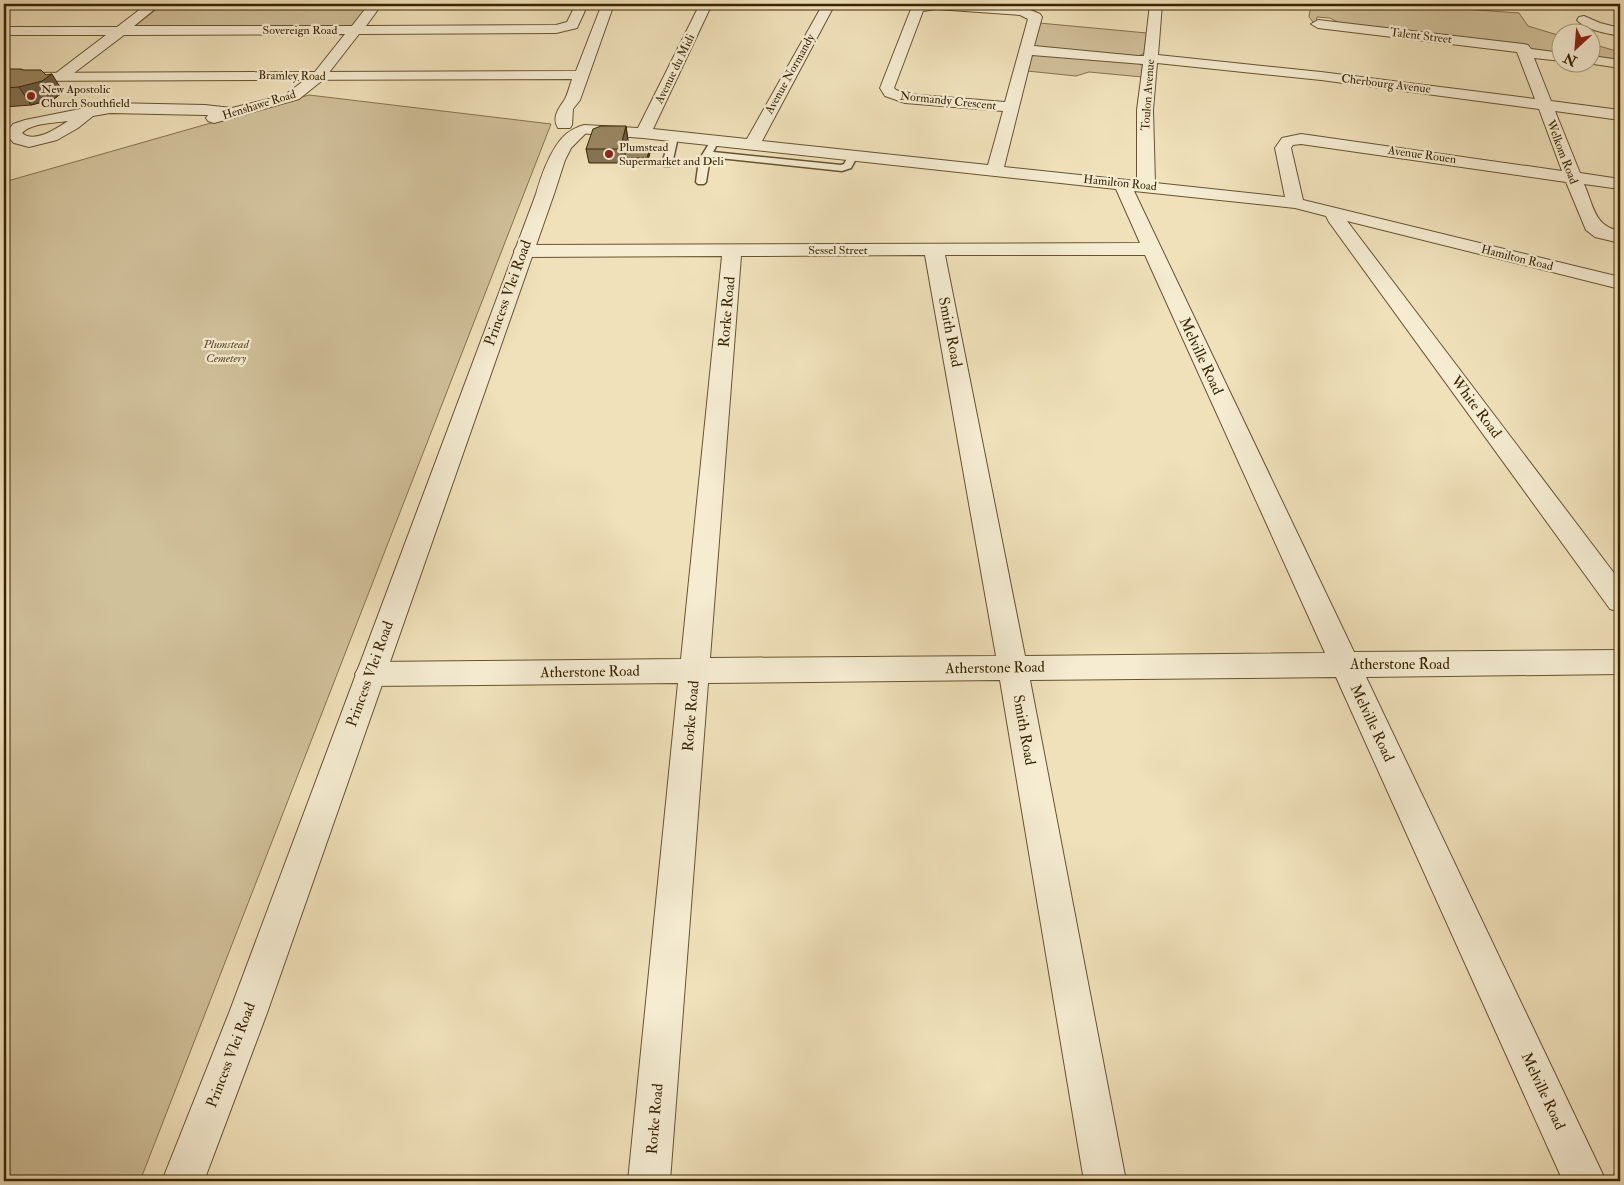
<svg xmlns="http://www.w3.org/2000/svg" width="1624" height="1185" viewBox="0 0 1624 1185" font-family="'IM FELL Double Pica',serif">
  <style>
    .green { fill: #d1c19b; stroke: #86724e }
    .lines { fill: none; stroke-linecap: round; stroke-linejoin: round }
    .service-casing { stroke: #685330; stroke-width: 3 }
    .minor-casing { stroke: #685330; stroke-width: 2 }
    .tertiary-casing { stroke: #685330; stroke-width: 2 }
    .service { fill: #f5ecd2; fill-rule: evenodd }
    .minor { fill: #f5ecd2; fill-rule: evenodd }
    .tertiary { fill: #f5ecd2; fill-rule: evenodd }
    .wall { fill: #847354; stroke: #3a2402 }
    .shaded-wall { fill: #6b5e45; stroke: #3a2402 }
    .building { fill: #998662; stroke: #3a2402 }
    .poi-dot { fill: #8f2418; stroke: #f5ecd2; stroke-width: 2 }
    .labels { text-anchor: middle; dominant-baseline: central; stroke-width: 4.5; stroke-linejoin: round; paint-order: stroke }
    .far-street-label { font-size: 12px; fill: #3a2402; stroke: #f5ecd2 }
    .far-poi-label { font-size: 12px; fill: #3a2402; stroke: #f5ecd2; text-anchor: start }
    .far-park-label { font-size: 12px; font-style: italic; fill: #604b28; stroke: #f5ecd2 }
    .street-label { font-size: 15px; fill: #3a2402; stroke: #f5ecd2 }
  </style>
  <rect width="100%" height="100%" fill="#f0e1ba"/>
  <filter id="stains"><feTurbulence type="fractalNoise" baseFrequency=".004" numOctaves="4"/><feColorMatrix values="0 0 0 0 .2 0 0 0 0 .09 0 0 0 0 .02 0 0 0 .5 -.17"/></filter>
  <radialGradient id="worn" r=".72"><stop offset=".6" stop-color="#630" stop-opacity="0"/><stop offset="1" stop-color="#630" stop-opacity=".3"/></radialGradient>
  <path class="green" d="M163,4h209l-18,21 -5,2 -214,-1z
    M1311,4h83l125,9 9,13 33,10v19l-218,-30 -13,-7 -13,-1 -1,6 -3,-1 -4,-5z
    M1039,23l108,10 -3,20 -5,3 -103,-9 -2,-1z
    M1592,44l28,8v10l-28,-3z
    M1035,54l103,9 5,3 -1,11 -53,-5 -13,4 -49,-5 4,-14z
    M309,95l242,29 -411,1057h-136v-999z"/>
  <g class="lines">
    <g class="service-casing">
      <path id="service" d="M674,134l4,3 -6,27 -2,2h-6l-2,-2 8,-27z
        M715,138l4,3 -6,11 128,13 3,-1 6,-11h6l2,2 -7,13 -9,3 -132,-14 -4,25 -2,2h-6l-2,-2 3,-22 13,-21z"/>
    </g>
    <g class="minor-casing">
      <path id="minor" d="M147,4h14l-27,22h218l17,-22h13l-16,22 190,-1 11,-3 9,-18h12l-11,24 -21,5 -197,1 -35,45 -25,20 -85,24 -6,-2 -2,-3 2,-3h-3l-95,-2 -17,3 -15,12 -21,12 -28,7 -15,-4 -9,-9 8,-10 12,-4 85,-17 95,2 27,3 53,-13 29,-22 31,-39 -221,1 -58,44h-10l-2,-3 2,-3 50,-38h-102v-8h113zM68,121c-11,7 -33,23 -46,12 9,-10 33,-10 46,-12z
        M700,4h12l-59,125 94,10 76,-135h12l-73,137 226,24 15,-54 -98,-8 -20,-7 -5,-8 31,-79 7,-5h56l49,3 17,7 2,3 -8,29 104,10h6l6,-52h12l-4,51 163,17 214,27 -18,-47 -199,-24 -7,-4 7,-4 205,24 5,1 3,4 31,4v8l-28,-3 17,43 69,9v10l-65,-9 25,62 40,6v10l-36,-5c10,23 10,42 36,47v12l-25,-6 -9,-7 -20,-48 -265,-38 -8,1 -2,3 12,52 317,77v12l-273,-68 273,360v31l-10,-3 -281,-387 -3,-6 -31,-8 -161,-17 220,461 266,-2v24l-254,3 240,504h-43l-227,-504 -306,3 96,501h-42l-84,-501 -292,3 -38,498h-42l50,-498 -308,3 -10,-3 -5,-9 5,-9 10,-3 311,-3 41,-403 -199,1 -7,-2 -2,-4 2,-4 7,-2 617,-2 -24,-54 -473,-51 -65,-5 -2,-3 2,-3 6,-2 54,3zM936,9l84,6 8,4 -23,83 -98,-8 -11,-4 -2,-2 29,-77zM1032,55l111,9 -6,46v71l-133,-14zM1157,63l164,17 218,29 23,62 -261,-37 -19,4 -7,10 10,49 -130,-14 -2,-73zM925,255l71,401 -286,2 31,-402zM945,255h200l180,398 -300,3z
        M1584,16l16,7 20,5v8c-13,-3 -33,-5 -43,-16l2,-3z
        M1592,56l28,4v8l-33,-5 5,-1z"/>
    </g>
    <g class="tertiary-casing">
      <path id="tertiary" d="M602,4h12l-34,96 -7,9 -1,16 -2,3h-12c-7,-11 2,-21 7,-29 3,-6 5,-14 7,-20l-568,2v-8l572,-2z
        M579,127l6,2 2,3 -16,16 -6,12 -11,34 -287,819 -63,168h-42l67,-168 307,-819c6,-21 19,-61 43,-67z"/>
    </g>
    <use href="#service" class="service"/>
    <use href="#minor" class="minor"/>
    <use href="#tertiary" class="tertiary"/>
  </g>
  <path class="wall" d="M4,69l19,1 40,22 -9,7 -23,6 -27,2z
    M626,126l2,15 -5,22h-34l-3,-14z
    M650,148v5l-3,10h-22l-1,-5z"/>
  <path class="shaded-wall" d="M52,74l11,18 -9,7 -23,6 -12,-18z
    M626,126l2,15 -5,22 -3,-14z
    M650,148v5l-3,10v-5z"/>
  <path class="building" d="M4,69h17l2,1h18l5,5 6,-1 -10,7 -23,6 -15,1z
    M601,126h25l-6,23h-34l7,-20z
    M628,148h22l-3,10h-23z"/>
  <g class="poi-dot">
    <circle cx="31" cy="96" r="5"/>
    <circle cx="609" cy="154" r="5"/>
  </g>
  <g class="labels">
    <g class="far-street-label">
      <text x="300" y="30">Sovereign Road</text>
      <text transform="translate(1421 36) rotate(7)">Talent Street</text>
      <text transform="translate(675 69) rotate(-64)">Avenue du Midi</text>
      <text transform="translate(790 74) rotate(-61)">Avenue Normandy</text>
      <text transform="translate(292 76) rotate(1)">Bramley Road</text>
      <text transform="translate(1386 84) rotate(7)">Cherbourg Avenue</text>
      <text transform="translate(1148 95) rotate(-86)">Toulon Avenue</text>
      <text transform="translate(948 101) rotate(6)">Normandy Crescent</text>
      <text transform="translate(259 105) rotate(-17)">Henshawe Road</text>
      <text transform="translate(1562 152) rotate(69)">Welkom Road</text>
      <text transform="translate(1422 155) rotate(8)">Avenue Rouen</text>
      <text transform="translate(1120 183) rotate(6)">Hamilton Road</text>
      <text x="838" y="250">Sessel Street</text>
      <text transform="translate(1517 258) rotate(14)">Hamilton Road</text>
    </g>
    <g class="far-poi-label">
      <text x="41" y="89">New Apostolic<tspan x="41" dy="14">Church Southfield</tspan></text>
      <text x="619" y="147">Plumstead<tspan x="619" dy="14">Supermarket and Deli</tspan></text>
    </g>
    <g class="far-park-label">
      <text x="226" y="344">Plumstead<tspan x="226" dy="14">Cemetery</tspan></text>
    </g>
    <g class="street-label">
      <text transform="translate(508 293) rotate(-70)">Princess Vlei Road</text>
      <text transform="translate(727 312) rotate(-85)">Rorke Road</text>
      <text transform="translate(950 332) rotate(79)">Smith Road</text>
      <text transform="translate(1201 356) rotate(65)">Melville Road</text>
      <text transform="translate(1476 407) rotate(53)">White Road</text>
      <text x="1400" y="664">Atherstone Road</text>
      <text transform="translate(995 668) rotate(-1)">Atherstone Road</text>
      <text transform="translate(590 672) rotate(-1)">Atherstone Road</text>
      <text transform="translate(370 674) rotate(-70)">Princess Vlei Road</text>
      <text transform="translate(691 716) rotate(-85)">Rorke Road</text>
      <text transform="translate(1372 723) rotate(65)">Melville Road</text>
      <text transform="translate(1024 730) rotate(80)">Smith Road</text>
      <text transform="translate(231 1055) rotate(-69)">Princess Vlei Road</text>
      <text transform="translate(1543 1091) rotate(65)">Melville Road</text>
      <text transform="translate(655 1119) rotate(-85)">Rorke Road</text>
    </g>
  </g>
  <rect width="1624" height="1185" fill="none" stroke="#f0e1ba" stroke-width="20"/>
  <rect x="5" y="5" width="1614" height="1175" fill="none" stroke="#3a2402" stroke-width="2.5"/>
  <rect x="10" y="10" width="1604" height="1165" fill="none" stroke="#3a2402"/>
  <g transform="translate(1576 48) rotate(206)"><circle r="24" fill="#f5ecd2" stroke="#aa9c7f"/>
  <path d="M0-4L9 19L0 12L-9 19Z" fill="#8f2418"/>
  <text y="-8" font-size="14" font-weight="bold" text-anchor="middle" fill="#3a2402">N</text>
  </g>
  <rect width="100%" height="100%" filter="url(#stains)"/>
  <rect width="100%" height="100%" fill="url(#worn)"/>
</svg>
